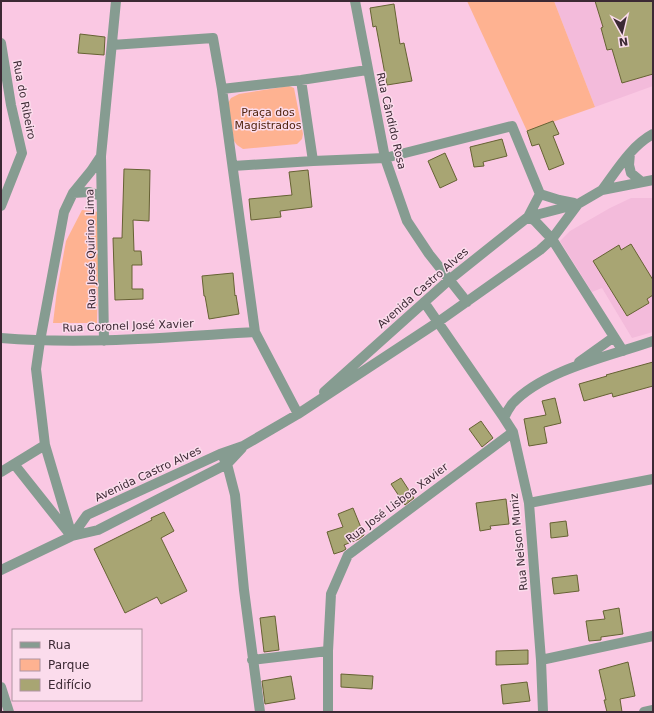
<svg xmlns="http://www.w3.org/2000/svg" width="654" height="713" viewBox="0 0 654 713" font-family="'DejaVu Sans',sans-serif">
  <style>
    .built { fill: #f3bbdb }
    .green { fill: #feb291 }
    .building { fill: #a8a573; stroke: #666233 }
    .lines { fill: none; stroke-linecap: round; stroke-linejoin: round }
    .minor { stroke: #869c91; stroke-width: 10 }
    .labels { text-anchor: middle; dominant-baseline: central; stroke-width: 3; stroke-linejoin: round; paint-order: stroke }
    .street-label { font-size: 11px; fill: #3c2934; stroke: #fbdcec }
    .park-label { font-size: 11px; fill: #51240e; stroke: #fbdcec }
  </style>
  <rect width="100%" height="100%" fill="#fac8e3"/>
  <path class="built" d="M554,1h99v85l-58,21z
    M631,198h22v134l-21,6 -30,-50 -10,4 -32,-51 10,-10 40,-23z"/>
  <path class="green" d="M467,1h87l41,106 -68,24z
    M289,86l5,2 9,46 -1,5 -5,5 -54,5 -6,-4 -3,-4 -6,-38 3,-5 8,-4z
    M82,210l17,2 -2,111h-44l4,-33 9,-49z"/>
  <path class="building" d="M595,1h58v73l-31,9 -10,-34 -5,1 -6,-22 2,-1z
    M394,4l6,40 4,-1 8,38 -25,4 -11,-59 -3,1 -3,-19z
    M80,34l25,3 -1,18 -26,-2z
    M553,121l6,13 -6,2 11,28 -15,6 -10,-26 -7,2 -5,-15z
    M502,139l5,17 -24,6 1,4 -10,1 -4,-20z
    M445,153l12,27 -17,8 -12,-27z
    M124,169l26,1 -1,51 -16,-1 1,31h7l1,14h-10v24h11v10l-28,1 -2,-62h9z
    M308,170l4,37 -32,4 1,6 -30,3 -2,-21 43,-4 -3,-23z
    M631,244l22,36v15l-6,4 2,4 -22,13 -34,-55 26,-16 2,5z
    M233,273l2,23 1,-1 3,19 -30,5 -4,-23h-1l-2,-20z
    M653,362v24l-40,11 -1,-4 -28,8 -5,-17 28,-8 -1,-1z
    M555,398l6,25 -17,4 3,16 -18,3 -5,-27 22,-4 -4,-14z
    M481,421l12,17 -11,9 -13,-18z
    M401,478l13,20 -9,7 -14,-21z
    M506,499l3,25 -19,2 1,3 -11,2 -4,-28z
    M353,508l11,27 -5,4 -15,6 2,4 -3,2 -9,3 -7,-22 16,-5 -5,-13z
    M164,512l10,19 -13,7 26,53 -26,13 -4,-7 -32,16 -31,-64 58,-29 -1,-2z
    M566,521l2,15 -17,2 -1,-15z
    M577,575l2,16 -25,3 -2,-16z
    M619,608l4,26 -22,3v3l-12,1 -3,-20 19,-2 -2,-8z
    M275,616l4,34 -15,2 -4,-34z
    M528,650v14l-32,1v-14z
    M628,662l7,34 -15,3 2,13h-15l-3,-12h2l-7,-30z
    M341,674l32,2 -1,13 -31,-2z
    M291,676l4,23 -30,5 -3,-23z
    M527,682l3,19 -27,3 -2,-19z"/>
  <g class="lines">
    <path class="minor" d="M355,1l30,157 22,63 22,33 38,48
      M1,43l10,62 11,48 -21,53
      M112,45l101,-7 9,51 33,243 43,82
      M301,80l12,81
      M222,89l79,-9 66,-10
      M630,153l-1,12 2,8 11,9
      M233,166l80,-5 72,-3 127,-32 28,68 -12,23 7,4 17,18 71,112
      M602,190c15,-20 29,-44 51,-56
      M73,193l16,-1 12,4
      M540,194l19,6 15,3
      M424,302l80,116 9,14 16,71 12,157 2,52
      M1,338c85,7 169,-1 254,-6
      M104,341l-3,-185 15,-155
      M579,362l35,-25
      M324,392l125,-112 79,-63 50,-13 24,-14 51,-10
      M504,418c2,-5 5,-10 8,-14 31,-34 98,-48 141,-63
      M224,459l3,5 8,31 9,95 16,122
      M14,464l54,68
      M1,472l44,-27
      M529,503l124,-24
      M72,536l15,-21 133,-61 23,-8 55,-32 140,-92 102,-72 12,-11 26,-35
      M72,536l-27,-91 -9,-76 4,-28 24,-129 9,-19 18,-22 10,-15
      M1,570l71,-34 26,-6 129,-66 15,-16
      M252,660l76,-9
      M541,660l112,-24
      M1,687l8,25
      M328,712v-61l3,-57 17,-39 165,-123
      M644,712l9,-2"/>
  </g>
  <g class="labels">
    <g class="street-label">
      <text transform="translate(24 100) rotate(79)">Rua do Ribeiro</text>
      <text transform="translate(391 121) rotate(77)">Rua Cândido Rosa</text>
      <text transform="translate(91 249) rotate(-91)">Rua José Quirino Lima</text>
      <text transform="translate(423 288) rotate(-41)">Avenida Castro Alves</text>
      <text transform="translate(128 326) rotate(-2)">Rua Coronel José Xavier</text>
      <text transform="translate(148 474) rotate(-25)">Avenida Castro Alves</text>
      <text transform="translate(397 503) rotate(-37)">Rua José Lisboa Xavier</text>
      <text transform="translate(519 542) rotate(-96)">Rua Nelson Muniz</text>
    </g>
    <g class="park-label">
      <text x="268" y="112">Praça dos<tspan x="268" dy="13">Magistrados</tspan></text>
    </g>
  </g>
  <rect width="654" height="713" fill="none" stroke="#3c2934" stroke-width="4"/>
  <rect x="12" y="629" width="130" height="72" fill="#fbdcec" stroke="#af94a2"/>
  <rect x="20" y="642" width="20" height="6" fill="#869c91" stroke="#af94a2"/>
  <text x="48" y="649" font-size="12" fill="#3c2934">Rua</text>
  <rect x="20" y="659" width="20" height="12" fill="#feb291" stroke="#af94a2"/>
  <text x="48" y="669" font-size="12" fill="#3c2934">Parque</text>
  <rect x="20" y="679" width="20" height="12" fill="#a8a573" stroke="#af94a2"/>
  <text x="48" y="689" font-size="12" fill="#3c2934">Edifício</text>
  <g transform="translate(622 32) rotate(172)" stroke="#fbdcec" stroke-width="3" paint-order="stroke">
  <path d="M0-3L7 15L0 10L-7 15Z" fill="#3c2934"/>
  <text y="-6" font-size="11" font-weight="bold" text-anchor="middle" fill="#3c2934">N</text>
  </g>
</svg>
